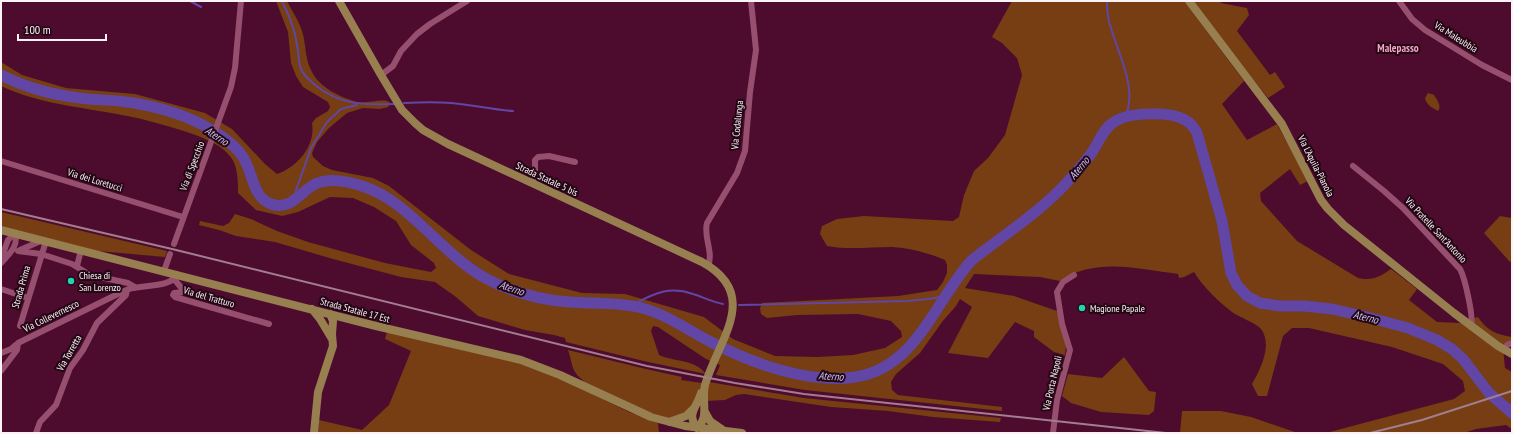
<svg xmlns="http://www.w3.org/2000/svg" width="1513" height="434" viewBox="0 0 1513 434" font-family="'PT Sans Narrow',sans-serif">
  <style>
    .green { fill: #763e12 }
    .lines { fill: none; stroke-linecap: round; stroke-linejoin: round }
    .stream { stroke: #6146a5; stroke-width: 2 }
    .river { stroke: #6146a5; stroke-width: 11 }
    .minor { stroke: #964f6e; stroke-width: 6 }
    .major { stroke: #977f50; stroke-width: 8 }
    .rail { stroke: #a37d90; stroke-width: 2 }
    .poi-dot { fill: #21d5af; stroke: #230714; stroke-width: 1.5 }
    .labels { text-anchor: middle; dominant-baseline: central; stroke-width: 4; stroke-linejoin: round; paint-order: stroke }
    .street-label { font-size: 10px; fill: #faf2f5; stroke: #230714 }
    .poi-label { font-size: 10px; fill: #faf2f5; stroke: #230714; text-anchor: start }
    .neighbourhood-label { font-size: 11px; font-weight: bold; fill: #f4a5c5; stroke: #230714 }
    .water-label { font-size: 11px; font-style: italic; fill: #cbc1f4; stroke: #230714 }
  </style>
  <rect width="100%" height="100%" fill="#4d0b2e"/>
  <path class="green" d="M276,1h11c5,10 12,20 15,30 4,12 3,28 9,39 7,17 30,28 47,32 10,2 27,-5 32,1l-2,4 -8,2 -17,-1 -16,5 -18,15 -12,14 -5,11 1,4 10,9 9,4 41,8 16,8 82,64 38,24 73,19 43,1 79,23 29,22 42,17 42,1 36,-2 32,-7 17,-11 -1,-6 -10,-10 -33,-7 -61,1 -30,3 -6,-4 -1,-6 2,-5 136,-7 39,-6 6,-8 4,-9v-8l-2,-5c-17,-7 -34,-12 -53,-13 -22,0 -44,3 -65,-1l-7,-12 2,-8 15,-7 27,-3 89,5 6,-4 5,-22 10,-24 14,-13 17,-23 17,-60 -5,-17 -15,-15 -10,-6 20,-36h172l60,80 -22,23 25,36 30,-16 31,57 -8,4 -10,-16 -30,24 1,8 36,40 61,37c15,3 21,-1 33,-9l26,20 -8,11 28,22 23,1 18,-6c8,13 19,18 34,20v4l-9,7 2,20 7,4v57l-6,-4 -30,4 -12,4h-284l2,-22h39l30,6 44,15 31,1 128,-34 11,-8 -2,-10 -20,-17 -51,-17 -83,-19h-17l-9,8 -16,60h-9l-6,-12c8,-14 21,-39 9,-55 -5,-6 -22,-12 -29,-17 -14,-11 -29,-25 -38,-40l-10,5 -5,1 -1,-4c-40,-5 -82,-17 -118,7l-20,-4 -66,-3 -9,14 49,8 43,15 9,35 -1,9 -11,-3 -20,-15v-6l-19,-9 -27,36 -40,-5 24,-46 -12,-8 -4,7 -14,16 -22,31 -24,21 -5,8 1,8 6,5 104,12v4l-197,-21 -89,-15 4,-10 -14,-6 -48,-32 -5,-1 -2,5 8,24c15,7 36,4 47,19l-58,-12 -82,-20 -1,-4 -11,-3 -29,-5 -47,-14 -22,-19 -21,-15 -34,-5 -68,-18 -58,-17 -39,-6 -17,-6 -20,-5 1,-4 23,5 6,-3 6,-9 16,5 26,12 31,11 77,21 46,9 5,-4 -2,-5 -23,-18 -15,-24 -22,-14 -21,-9 -23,-1 -32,15 -16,4 -26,-6 -18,-17c0,-12 0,-29 -9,-38 -10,-12 -28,-18 -42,-23 -22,-7 -43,-13 -65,-17 -41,-8 -83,-11 -121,-29v-24l21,13 44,13 69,6 70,19 27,16 33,35 12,10c20,-7 39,-28 35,-51l4,-5 12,-7 2,-4 -2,-5 -25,-15 -7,-11 -5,-13 -3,-31z
    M1194,1h26l1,2 26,5 2,7 -12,16 33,44 5,-3 10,15 -17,11 -39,-48z
    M1428,93l6,2c3,5 8,11 4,16 -6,-3 -12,-7 -13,-13z
    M1,212l166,39 -2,6 -67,-6 -97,-25z
    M1500,216l12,2v42l-2,2 -26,-29z
    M387,332l132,31 34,12 76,37 29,11 1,10h-341l1,-13 43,10 27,-25 22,-54 -26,-12z
    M568,350l78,19 36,8 -1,3 21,3 1,-2 101,17 197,20 -1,4 -67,-5 -45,-6 -57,-4 -87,-13 -8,1 -11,5 -19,1 -20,12 -17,5 -18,-5 -65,-30c-16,-13 -12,-15 -18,-33z
    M1124,357l25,34 7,1 -2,19 -5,4 -48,-3 -30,-9 -9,-7 6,-22 34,4z"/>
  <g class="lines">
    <path class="stream" d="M190,1l11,6
      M282,1c7,14 13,28 15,44 2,8 1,16 4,24 3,7 8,11 14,16 25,20 48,20 79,19
      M1107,1c0,9 1,19 4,27 8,29 27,60 14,90
      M404,103c18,-1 37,-2 56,1 18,2 35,6 53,7
      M286,205l8,-9 17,-48 16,-26 14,-13 16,-4
      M739,305l168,-4 21,-2 18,-3
      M630,306c22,-11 37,-21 63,-12 10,3 19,8 30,10"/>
    <path class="river" d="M1,75c27,14 57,21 87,24 15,1 31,1 46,4 18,3 37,8 54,15 19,8 44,22 55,39 10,15 9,40 28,47 20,7 29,-12 44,-20 15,-7 36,-2 50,3 46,16 77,68 122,92 25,13 54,21 82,23 24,2 49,0 73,6 26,7 47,23 71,35 41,21 96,41 142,34 62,-9 80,-77 117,-117 33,-26 70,-49 98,-81 8,-9 16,-18 23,-28 6,-10 11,-23 21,-29 15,-10 56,-11 71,-2 6,3 9,7 12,13l25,88 9,52 6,12 10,11 13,7 20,3h24l28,3 35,8 41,11 29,12 15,9 11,10 26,34 23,20"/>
    <path class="minor" d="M1399,1l13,18 13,11 57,35 30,15
      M381,75l12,-9 8,-15 16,-17 13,-10 37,-23
      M1,161l182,56
      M1353,166l31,25 19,17 57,61c5,9 14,49 11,58
      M533,183l2,-9v-14l3,-3 11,-1 26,6
      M174,244l57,-157 4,-19 6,-67
      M20,250l23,-10
      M18,251l23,3 31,10 18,11 38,8 7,4
      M1,259l7,-19 7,-7c4,13 -6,21 -14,30
      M77,266l4,-16
      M708,266c6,-14 -5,-29 -1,-43l30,-50 8,-22 5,-59 6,-42 -5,-49
      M164,271l6,-17
      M174,279l10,12 -1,1 -9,1 -1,2 2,2 94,27
      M1,289l27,9
      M20,326l26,-85
      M1505,350l2,-5 5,-2
      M1,353l10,-4 7,-6 104,-51c4,-2 8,-4 12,-4 11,-3 39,-1 43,-14
      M1,371l16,-21 1,-7
      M36,433l4,-11 16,-17 14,-37 13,-18 14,-27 29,-28 1,-5
      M1053,433l4,-33 13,-50 -8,-26 -5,-32 6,-10 11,-7"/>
    <path class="major" d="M339,1l42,74 21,35 13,13 8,7 25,14 254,118c60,33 16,78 3,123 -4,16 5,32 -8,43
      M1189,1l93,123 39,76 7,9 16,16 110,88 44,33 14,8
      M1,230l375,96 145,34 39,15 91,42 34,9 57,7
      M312,309l8,10 12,20
      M705,412l5,9 13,9
      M669,422l17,-6 7,-7
      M697,428c-11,-14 0,-21 4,-35
      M314,433l4,-41 15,-46 -1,-12 1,-13 -3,-7"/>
    <path class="rail" d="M1,209l171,40 475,117 88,17 69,11 362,39
      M1370,433l52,-13 90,-29"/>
  </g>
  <g class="poi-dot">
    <circle cx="71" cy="281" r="4"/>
    <circle cx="1082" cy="308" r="4"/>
  </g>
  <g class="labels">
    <g class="street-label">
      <text transform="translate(1456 37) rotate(32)">Via Maleubbia</text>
      <text transform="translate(737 125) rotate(-84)">Via Codalunga</text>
      <text transform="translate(192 166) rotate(-69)">Via di Specchio</text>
      <text transform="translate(1316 166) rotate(63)">Via L'Aquila-Pianola</text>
      <text transform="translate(547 179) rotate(25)">Strada Statale 5 bis</text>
      <text transform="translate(95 180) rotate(17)">Via dei Loretucci</text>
      <text transform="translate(1436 230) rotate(47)">Via Pratelle Sant'Antonio</text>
      <text transform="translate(21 287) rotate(-74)">Strada Prima</text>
      <text transform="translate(209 297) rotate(16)">Via del Tratturo</text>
      <text transform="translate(355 310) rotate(15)">Strada Statale 17 Est</text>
      <text transform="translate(51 316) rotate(-26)">Via Collevernesco</text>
      <text transform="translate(69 353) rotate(-60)">Via Torretta</text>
      <text transform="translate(1052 383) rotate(-77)">Via Porta Napoli</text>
    </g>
    <g class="poi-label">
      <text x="79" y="275">Chiesa di<tspan x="79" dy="12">San Lorenzo</tspan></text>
      <text x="1090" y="308">Magione Papale</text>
    </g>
    <g class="neighbourhood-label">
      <text x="1398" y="48">Malepasso</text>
    </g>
    <g class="water-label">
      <text transform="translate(217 136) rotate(33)">Aterno</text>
      <text transform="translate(1079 168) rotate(-51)">Aterno</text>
      <text transform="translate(512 288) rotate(19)">Aterno</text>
      <text transform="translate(1366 317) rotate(14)">Aterno</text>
      <text transform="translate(831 376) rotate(3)">Aterno</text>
    </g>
  </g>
  <rect width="1513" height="434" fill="none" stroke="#faf2f5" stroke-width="4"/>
  <path d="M18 34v6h88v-6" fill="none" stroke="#faf2f5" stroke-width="2"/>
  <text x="24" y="34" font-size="12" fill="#faf2f5" stroke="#230714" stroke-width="3" paint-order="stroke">100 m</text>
</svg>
